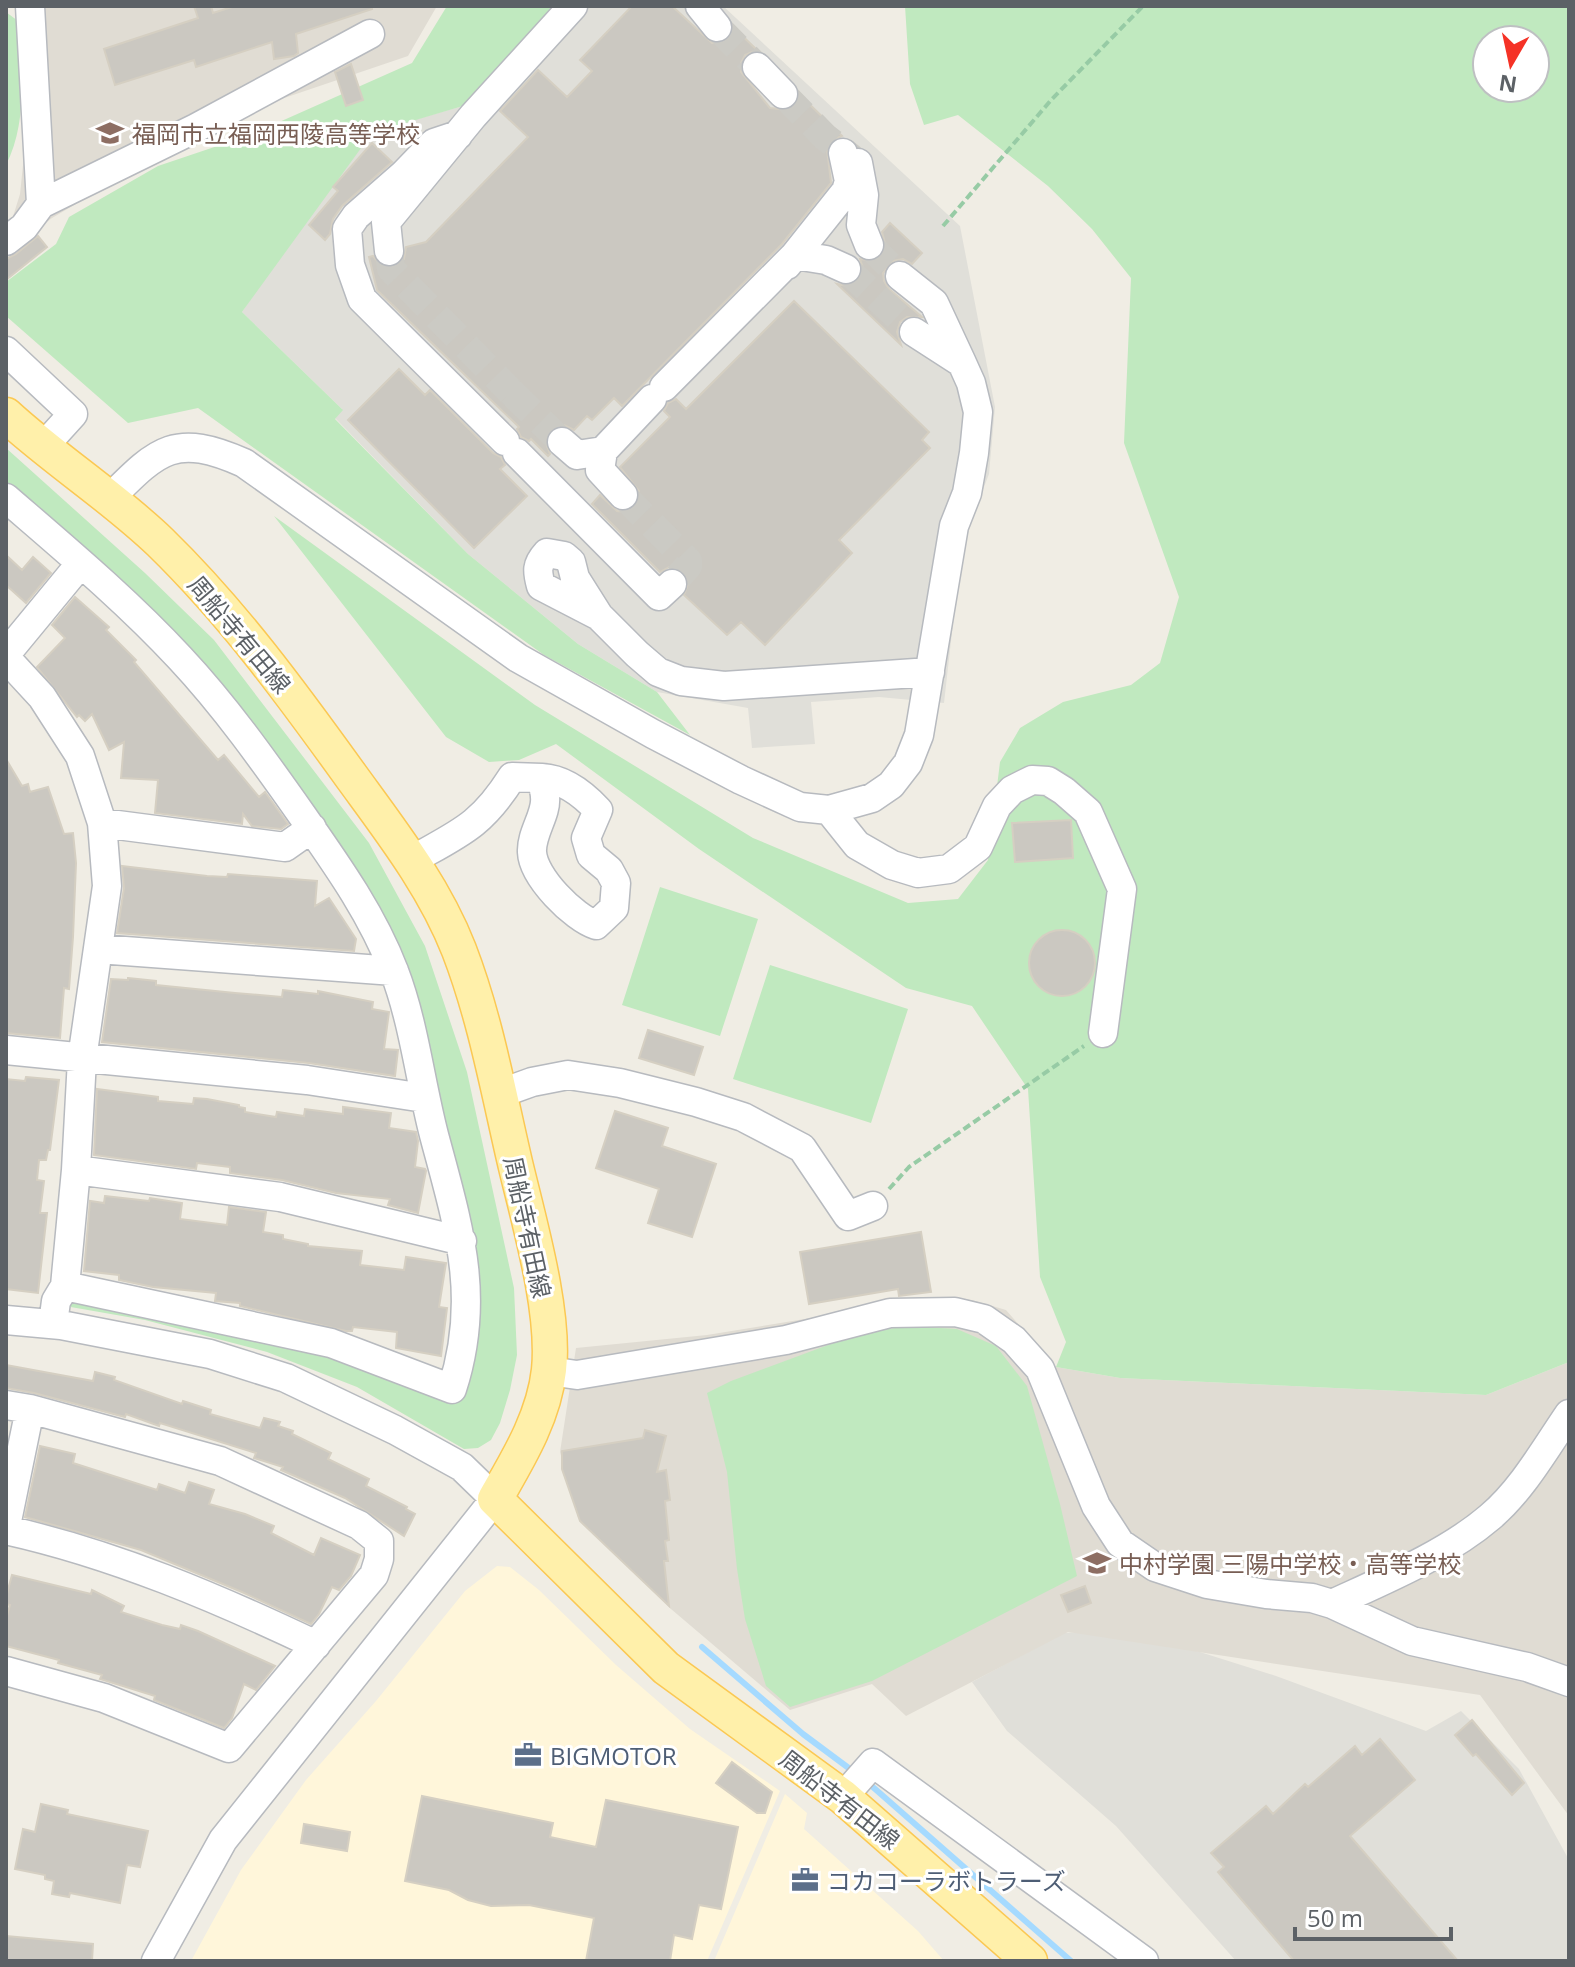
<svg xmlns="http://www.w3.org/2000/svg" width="1575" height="1967" viewBox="0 0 1575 1967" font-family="'Open Sans','Noto Sans JP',sans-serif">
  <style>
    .commercial { fill: #fff6da }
    .industrial { fill: #e0dfd9 }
    .education { fill: #e0dcd3 }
    .green { fill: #c0e9bf; fill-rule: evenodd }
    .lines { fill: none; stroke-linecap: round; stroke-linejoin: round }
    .stream { stroke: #a5daff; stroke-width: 6 }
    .building { fill: #cbc8c1; stroke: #d5cfc2; stroke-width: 2 }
    .minor-tunnel { stroke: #cbcac4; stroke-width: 28; stroke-dasharray: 28 14; stroke-linecap: butt }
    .minor-casing { stroke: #b7babf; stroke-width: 31 }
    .major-casing { stroke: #fbc853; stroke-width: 37 }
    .path { stroke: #97cba5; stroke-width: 4; stroke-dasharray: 8 4; stroke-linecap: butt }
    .minor { stroke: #fff; stroke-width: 28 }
    .major { stroke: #fff0aa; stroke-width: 34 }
    .labels { text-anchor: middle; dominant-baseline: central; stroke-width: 6; stroke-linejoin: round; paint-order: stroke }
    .education-label { font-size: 24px; fill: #785e54; stroke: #fff; text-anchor: start }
    .street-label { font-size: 24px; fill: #5c6166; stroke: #fff }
    .service-label { font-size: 24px; fill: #4e5e75; stroke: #fff; text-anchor: start }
  </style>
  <rect width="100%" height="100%" fill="#f0ede4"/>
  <path class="commercial" d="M497,1566l13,1 29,23 77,75 74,64 90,62 -73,170h-516l50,-91 65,-90 70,-79 89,-110z
    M785,1794l22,19 -3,16 114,102 26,30h-230z"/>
  <path class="industrial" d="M556,6h167l237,220 35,181 -6,67 -27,70 -18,159 -65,-6 -68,5 4,42 -63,4 -4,-40 -91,-16 -79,-48 -110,-90 -133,-136 7,-9 -100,-97 89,-131 41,-49 101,-29z
    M1127,1629l149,47 150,55 35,-20 58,58 50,91v101h-333l-120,-135 -109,-95 -35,-49 92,-49z"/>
  <path class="education" d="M15,6h422l-29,50 -189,64 -167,98 -46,35 5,-30 9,-29 5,-48 -5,-42z
    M939,1297l33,3 34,10 50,57 64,11 366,17 83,-33v454l-89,-121 -412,-63 -162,84 -34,-32 -82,26 -119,-101 -93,-92 -18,-65 16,-104 131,-13z"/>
  <path class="green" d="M447,6h109l-83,97 -101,30 -130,179 101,98 -8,9 133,135 110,90 79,48 33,43 -146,-80 -346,-247 -70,15 -122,-107v-34l50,-38 13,-27 89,-51 92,-31 162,-72z
    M905,6h664v1356l-83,33 -366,-17 -64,-11 10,-25 -26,-65 -12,-188 -56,-83 -66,-18 -207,-139 -143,-105 -37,16 -30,2 -43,-25 -172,-221 261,189 218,133 155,65 50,-4 30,-39 12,-98 20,-34 43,-26 68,-17 29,-22 19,-66 -55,-154 7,-165 -39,-49 -44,-43 -90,-71 -34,10 -14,-41zM1487,40h48v48h-48z
    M6,12l12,9c4,47 10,101 -12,144z
    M6,448l139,125 69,67 155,203 56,103 42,126 47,216 3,67 -7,35 -10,33 -9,17 -13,8 -14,1 -107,-62 -90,-35 -122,-32 -80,-14v-7l269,56 94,39 30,8 6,-10 13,-53 -1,-71 -46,-196 -95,-232 -329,-355z
    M660,887l98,32 -38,117 -98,-31z
    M770,965l138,44 -37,114 -138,-44z
    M906,1326l51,3 39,17 31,40 33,118 17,72 -205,105 -82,26 -24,-21 -21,-67 -8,-50 -10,-97 -20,-79 24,-12 124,-46z"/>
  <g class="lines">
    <path class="stream" d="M702,1647l101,87 51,38
      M866,1781l205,180"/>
  </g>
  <path class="building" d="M194,6h17l2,7 22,-7h137v3l-76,25 2,19 -4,3 -20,3 -2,-17 -76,25 -2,-7 -79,25 -11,-36 94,-31z
    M632,6h40l40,37 15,-2 7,-13 23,22 -12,5 -4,8v9l29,36 18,2 7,-4 5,-11 42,41 -10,4 -5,9 4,34 -49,61 -160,162 -8,-8 -22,22 -5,-4 -13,14 -10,-5 -14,5 -5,10 5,14 -2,2 -17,-17 -2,2 -8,-4 -4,-8 2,-2 -142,-137 -8,-33 4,-1 8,10 11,2 12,-9 2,-12 20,-5 102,-105 -28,-26 38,-41 29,27 25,-26 -12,-11z
    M351,64l12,36 -17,6 -11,-34z
    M372,143l20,19 -50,44 -9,13 -3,15 -5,6 -16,-15 29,-34 -5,-4z
    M890,223l32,30 -10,11 -9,-5 -10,2 -10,12 1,8 5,8 33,28h-15l-7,5 -3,10 4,13 -64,-61 10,2 9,-4 7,-14 -3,-9 15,2 7,-5 4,-9 -4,-15z
    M38,236l9,11 -41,33v-21l10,-5z
    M794,301l135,131 -7,8 8,8 -91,92 13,13 -87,92 -24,-23 -14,13 -43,-40 5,-14 -5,-9 -15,-5 -9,5 -68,-68 8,-9 17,16 9,1 9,-5 4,-8v-8l-19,-24 50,-50 -6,-6 4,-8 8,-4 10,10z
    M399,369l26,26 5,-5 63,63 8,4 4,8 -5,4 27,27 -53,52 -126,-128z
    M6,555l16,15 11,-13 18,16 -25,30 -20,-18z
    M75,597l34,30 -3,3 30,30 -2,2 84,98 6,-5 35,42 6,-5 23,32 -7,5 -29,-3 -9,-12 -1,10 -87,-11 3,-33 -37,-2 3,-36 -15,8 -17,-36 -7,7 -6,-6 -2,2 -40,-50 28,-29 -13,-13z
    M6,759l16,27 6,-2 2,8 18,-5 16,47 9,-1 3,30 -3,74 -4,52 -5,-1 -4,50 -54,-5z
    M1071,820l2,38 -58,4 -3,-39z
    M122,866l85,10 20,1 1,-3 89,7 -2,25 14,-8 27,41 -2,12 -237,-18 7,-45z
    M1029 963a33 33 0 1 1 66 0a33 33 0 1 1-66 0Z
    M128,978l28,3v4l79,8 47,4 1,-7 35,4v-3l55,11 -1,7 17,3 -5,37 14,1 -3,26 -86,-13 -207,-21 9,-63 17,1z
    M648,1030l55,17 -9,28 -55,-17z
    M26,1077l33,3 -9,70h-2l-2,10h-7l-2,20 7,1 -4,32h7l-9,80 -32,-4v-210l19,2z
    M97,1089l61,8v4l35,3 1,-6 13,1 32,6v2l6,1v4l31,5 1,-5 27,4 1,-7 38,5v-7l48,6 -2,15 27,4 2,9 -3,26 10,2 1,2 -8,42 -30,-8 2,-6 -54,-6 -54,-13 -52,-7v-6l-33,-4 -1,6 -102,-14z
    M615,1111l53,17 -6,18 54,18 -24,73 -44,-14 11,-34 -63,-21z
    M105,1196l44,5 1,-3 32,5 -2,16 47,6 2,-18 37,5 -3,20 20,3v4l25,5v2l54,5 -2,14 44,5 2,-13 40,6 -7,44 8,1 -6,48 -45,-8 1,-16 -44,-5 -1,4h-6l-106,-25v-3l-25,-2 1,-8 -63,-6 -34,-7v-5l-35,-4 6,-70 14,2z
    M921,1232l10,60 -32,4 -1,-7 -89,15 -9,-52z
    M6,1365l87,16 2,-9 20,5 -1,3 68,24 1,-3 28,9 -1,4 50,14 4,-10 16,4 -2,4 15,5 -1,3 39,19 -3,6 41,20 -3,7 41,21 -1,2 9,5 -11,22 -59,-38 -64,-28 2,-3 -29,-9 2,-5 -96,-30 -1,3 -33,-12 -1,3 -91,-24 -28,-5z
    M645,1430l21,6 -9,36 9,-2 4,30 -5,1 4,39 -4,1 3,20h-4l5,45 -89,-85 -18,-52v-18l81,-13z
    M40,1446l35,8 -2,9 84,27 2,-6 26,9 4,-11 25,8 -5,14 36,10 29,12 -3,7 43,22 7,-17 39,17 -9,21 -12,14 -7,-3 -13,27 -8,10 -69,-32 -101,-42 -116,-33z
    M12,1575l79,19 1,-4 32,16 -3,6 41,13 18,4 1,-4 17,6 77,35 -19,24 -12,-6 -12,34 -8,10 -70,-28 1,-4 -55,-17 2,-4 -44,-12 1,-3 -53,-14v-27l4,-14 -4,-1v-7z
    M1085,1586l6,17 -23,9 -7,-17z
    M1472,1720l52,63 -12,12 -36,-41 -3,2 -18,-21z
    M1380,1739l35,41 -65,56 108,125h-164l-76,-89 6,-5 -13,-14 55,-47 7,8 32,-30 3,3 47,-41 7,9z
    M732,1762l40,30 -7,21h-8l-41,-30z
    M422,1796l131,27 -3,14 46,10 10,-47 132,27 -17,82 -22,-4 -7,34 -18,-4 -4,26h-84l8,-43 -65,-13 -38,1 -23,-6 -19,-10 -44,-9z
    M41,1804l27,6 -1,4 81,17 -8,36 -13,-2 -7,38 -50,-10 -1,4 -17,-3 2,-13 -9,-2v-4l-30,-6 8,-40 12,3z
    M304,1824l46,8 -3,19 -46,-8z
    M6,1936l87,8 -1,17h-86z"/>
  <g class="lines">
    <path class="minor-tunnel" d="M717,27l40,40
      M783,94l42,43 33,26
      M869,245l31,31
      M389,251l2,18 120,123 -12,16
      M846,269l68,63
      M511,392l51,50
      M623,495l65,66v5l-16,18"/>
    <g class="minor-casing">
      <path id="minor" d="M30,6l11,198
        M700,6l17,21
        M757,67l26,27
        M458,135l-24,8 -30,31 -48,42 -9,13 3,36 12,34 143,142
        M858,163l6,32 -3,30 8,20
        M6,241l18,-14 17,-23 155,-76 174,-94
        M389,251l-3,-29 87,-106 100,-110
        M787,265l59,-74 3,-10 -6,-28
        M900,276l34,27 28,60 -48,-31
        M6,351l67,63 -30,33
        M664,387l131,-132 31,5 20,9
        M562,442l15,13 26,-4
        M517,453l142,143 13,-12
        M623,495l-23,-25 3,-19 49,-52
        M6,498c59,51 120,102 174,160 45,48 84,103 122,157 35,50 70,99 92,156 20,52 26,110 40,164 24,90 48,162 18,254l-121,-46 -266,-57
        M109,499c49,-49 65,-67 135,-36l274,195 135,76 88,46 59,27 29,3 43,-12 19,-13 17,-22 11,-28 35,-209 13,-33 7,-40 4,-41 -7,-29 -9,-20
        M599,616l-58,-30c-4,-15 -5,-21 6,-33l17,3 7,6 4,16 24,38 38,38 21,18 23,9 43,5 206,-14
        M6,654l75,-91
        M6,658l36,39 38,59 22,67 5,63 -25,173 -6,111 -11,116 -9,15 -3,23
        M829,810l28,35 35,20 26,8 31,-4 29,-22 19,-41 15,-16 20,-10 16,1 16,10 24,21 34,77 -19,144
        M102,823l183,24 27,-19
        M412,860c48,-27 69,-34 100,-83l30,1c0,6 3,13 3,19 2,17 -14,36 -13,55 1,25 42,66 64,73l18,-17 2,-25 -7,-13 -18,-15 -5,-17 12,-28c-15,-16 -34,-31 -56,-32
        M98,949l296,22
        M6,1050l301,30 117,18
        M499,1094l33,-12 36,-7 52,8 76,19 47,15 59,31 46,68 25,-10
        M76,1170l204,27 182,44
        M6,1320l55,5 149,29 76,24 109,52 67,37 33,32 -272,341 -67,121
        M549,1371l28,4 209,-35 104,-27 65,-1 29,7 30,21 26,29 56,137 24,37 35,24 52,17 59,10 46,4 20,6
        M6,1405l24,4 190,52 139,64 20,16v18l-5,16 -145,173 -125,-50 -98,-27
        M1569,1414c-24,35 -47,76 -79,103 -43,37 -106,63 -158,87l80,37 115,26 42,15
        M6,1526l24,-117
        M6,1530c108,24 211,68 310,115
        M843,1797l30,-34 271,198"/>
    </g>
    <g class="major-casing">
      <path id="major" d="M6,415c49,45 106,81 154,127 72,70 132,152 191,234 40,55 83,110 108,174 27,70 40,145 57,217 14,58 39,145 33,203 -5,47 -31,89 -54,129l171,169 177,129 187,164"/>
    </g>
    <path class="path" d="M943,226l109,-127 91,-93
      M889,1189l20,-22 175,-121"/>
    <use href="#minor" class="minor"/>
    <use href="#major" class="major"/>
  </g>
  <defs>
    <g id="school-bare" transform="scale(2.16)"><path d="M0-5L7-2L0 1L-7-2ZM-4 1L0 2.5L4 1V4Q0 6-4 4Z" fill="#8d6e63" stroke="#fff" stroke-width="2.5" paint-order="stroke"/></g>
    <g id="office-bare" transform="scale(2.16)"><path d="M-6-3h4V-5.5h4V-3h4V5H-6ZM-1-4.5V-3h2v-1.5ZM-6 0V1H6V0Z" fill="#5c6f8a" stroke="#fff" stroke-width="2.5" paint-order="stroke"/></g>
  </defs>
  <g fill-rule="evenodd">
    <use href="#school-bare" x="110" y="133"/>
    <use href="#school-bare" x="1097" y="1563"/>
    <use href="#office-bare" x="528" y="1755"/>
    <use href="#office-bare" x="805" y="1880"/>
  </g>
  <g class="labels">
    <g class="education-label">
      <text x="132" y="133">福岡市立福岡西陵高等学校</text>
      <text x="1119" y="1563">中村学園 三陽中学校・高等学校</text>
    </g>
    <g class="street-label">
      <text transform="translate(240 634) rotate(50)">周船寺有田線</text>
      <text transform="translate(528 1227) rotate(78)">周船寺有田線</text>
      <text transform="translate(840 1799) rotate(38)">周船寺有田線</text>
    </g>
    <g class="service-label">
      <text x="550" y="1755">BIGMOTOR</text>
      <text x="827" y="1880">コカコーラボトラーズ</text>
    </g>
  </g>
  <rect width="1575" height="1967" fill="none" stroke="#5c6166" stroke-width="16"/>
  <g transform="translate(1511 64) rotate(189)"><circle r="38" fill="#ffffff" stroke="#bec0c2" stroke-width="2"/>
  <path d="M0-6L14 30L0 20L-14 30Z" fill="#f53226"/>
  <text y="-12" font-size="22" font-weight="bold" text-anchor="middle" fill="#5c6166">N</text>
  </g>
  <path d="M1295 1927v12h156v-12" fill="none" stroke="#5c6166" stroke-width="4"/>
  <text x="1307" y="1927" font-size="24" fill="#5c6166" stroke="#ffffff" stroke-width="6" paint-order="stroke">50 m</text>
</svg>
